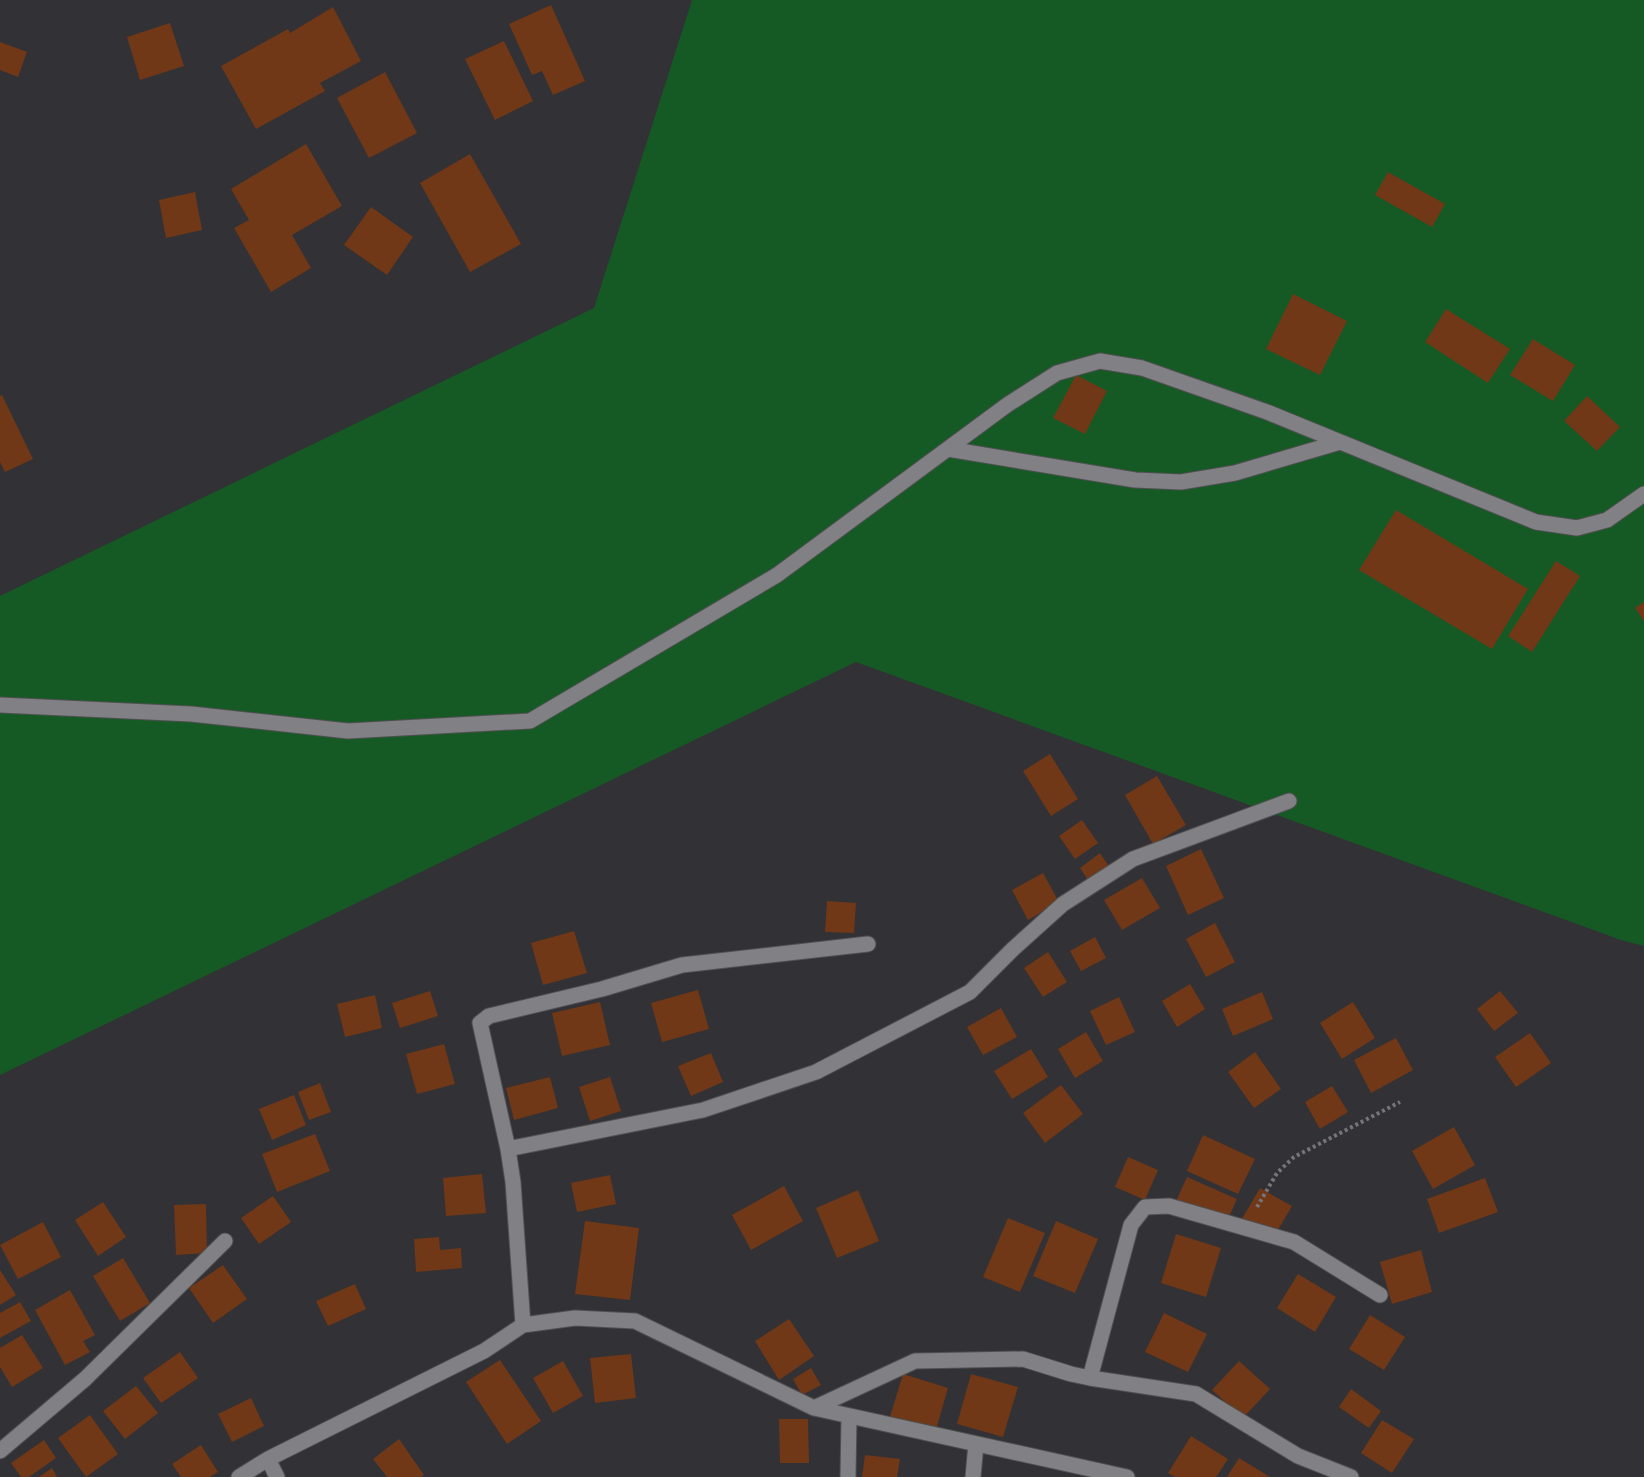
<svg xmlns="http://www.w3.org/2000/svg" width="1644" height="1477" viewBox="0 0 1644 1477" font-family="'IBM Plex Sans',sans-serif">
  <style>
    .green { fill: #155a24 }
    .building { fill: #703817 }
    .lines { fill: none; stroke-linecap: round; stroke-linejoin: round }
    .service-casing { stroke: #504f52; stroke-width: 17 }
    .minor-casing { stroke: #504f52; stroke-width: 17 }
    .path { stroke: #767579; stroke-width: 4; stroke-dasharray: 3 3; stroke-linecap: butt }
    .service { stroke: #818084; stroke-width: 15 }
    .minor { stroke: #818084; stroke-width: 15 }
  </style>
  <rect width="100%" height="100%" fill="#323135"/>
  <path class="green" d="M692,0h952v946l-23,-6 -765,-278 -856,413v-479l594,-288z"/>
  <path class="building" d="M551,5l34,76 -32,14 -11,-24 -10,4 -23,-51z
    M333,7l28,54 -41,22 5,8 -69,38 -35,-63 67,-37 2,4z
    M170,23l14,43 -44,14 -13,-43z
    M504,41l29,60 -38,19 -30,-61z
    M0,42l27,10 -9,25 -18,-7z
    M385,72l32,61 -48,25 -32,-60z
    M306,144l36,62 -50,29 19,33 -40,24 -37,-64 15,-8 -18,-31z
    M470,154l51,90 -51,28 -50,-89z
    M1388,172l57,32 -13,23 -57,-32z
    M195,192l7,38 -36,8 -7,-38z
    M371,207l42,30 -26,38 -43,-30z
    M1293,294l54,27 -27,54 -54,-26z
    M1446,309l64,40 -22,34 -63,-41z
    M1533,339l42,26 -22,36 -43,-26z
    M1076,375l31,16 -22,43 -32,-16z
    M2,395l31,64 -28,13 -5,-10v-66z
    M1587,396l33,31 -23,24 -33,-30z
    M1396,510l132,79 -36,60 -133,-79z
    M1556,561l24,15 -48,76 -24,-16z
    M1644,602v19l-9,-13z
    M1050,754l28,45 -27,17 -28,-45z
    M1157,776l29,49 -33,19 -28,-49z
    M1082,820l16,23 -23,16 -16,-23z
    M1201,849l23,49 -36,17 -22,-49z
    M1100,853l12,18 -20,15 -12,-18z
    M1043,873l16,29 -31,18 -16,-30z
    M1142,878l18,30 -38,22 -18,-30z
    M827,901l29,2 -2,30 -29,-1z
    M1215,923l20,39 -29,15 -20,-38z
    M574,931l13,42 -44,12 -12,-42z
    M1095,937l11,21 -25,13 -11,-20z
    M1048,952l19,30 -24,15 -19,-29z
    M1190,984l15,25 -28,18 -15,-26z
    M698,990l11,39 -47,13 -11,-39z
    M430,991l8,25 -38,12 -8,-25z
    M1500,991l18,22 -24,18 -17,-22z
    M1262,992l11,27 -40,17 -11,-27z
    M375,995l7,33 -37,9 -8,-33z
    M1119,997l16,35 -29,13 -16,-34z
    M600,1002l10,43 -48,11 -10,-43z
    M1353,1002l22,36 -33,21 -22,-36z
    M1001,1008l16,29 -34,18 -16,-28z
    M1086,1032l17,29 -28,17 -17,-29z
    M1530,1033l21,30 -35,24 -21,-30z
    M1396,1038l17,32 -42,23 -17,-33z
    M444,1044l11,40 -38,10 -11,-40z
    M1031,1049l17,28 -36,22 -18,-28z
    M1255,1052l26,37 -27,19 -26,-36z
    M711,1053l12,29 -32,14 -13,-30z
    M550,1077l8,31 -44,12 -8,-32z
    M610,1077l11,34 -31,10 -11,-34z
    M320,1083l11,29 -22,8 -11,-28z
    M1061,1085l22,29 -38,29 -22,-30z
    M1332,1086l16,26 -28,17 -15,-27z
    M294,1095l12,30 -34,15 -13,-31z
    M1454,1127l21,38 -42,24 -21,-38z
    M315,1134l15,37 -53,21 -15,-38z
    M1203,1135l52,24 -17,35 -51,-23z
    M1128,1157l30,13 -13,30 -30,-13z
    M482,1174l4,39 -40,3 -3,-38z
    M610,1175l6,29 -39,8 -6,-29z
    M1187,1177l50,22 -14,31 -50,-22z
    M1485,1178l13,34 -59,21 -12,-34z
    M784,1186l19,35 -52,29 -19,-35z
    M1260,1188l32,18 -20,34 -32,-18z
    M858,1190l21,51 -42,17 -21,-50z
    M273,1196l18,26 -32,22 -18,-26z
    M103,1202l23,35 -28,19 -23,-36z
    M206,1204l1,49 -31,2 -2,-50z
    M1008,1218l37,15 -25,59 -37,-15z
    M585,1221l54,7 -9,72 -55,-6z
    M1056,1221l42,18 -23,54 -42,-17z
    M43,1222l18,35 -43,22 -18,-34z
    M1176,1234l45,14 -15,49 -45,-14z
    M439,1237l1,13 21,-2 1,20 -46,4 -2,-33z
    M1421,1250l11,42 -40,12 -12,-42z
    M123,1258l27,45 -30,18 -27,-45z
    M223,1265l24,34 -34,24 -24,-35z
    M0,1270l16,25 -16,10z
    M1298,1274l38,23 -21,35 -38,-24z
    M355,1284l11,25 -38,17 -12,-25z
    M70,1290l25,45 -12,6 7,11 -25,13 -30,-55z
    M20,1302l11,19 -31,17v-25z
    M1164,1313l43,21 -19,38 -43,-20z
    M1370,1315l35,22 -21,33 -35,-21z
    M789,1319l25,37 -35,24 -24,-39z
    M22,1335l21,33 -31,19 -12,-20v-19z
    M180,1352l18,26 -37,25 -18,-25z
    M631,1354l5,44 -41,5 -5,-45z
    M500,1360l41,61 -34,23 -41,-62z
    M563,1361l20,35 -30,17 -20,-35z
    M1239,1361l31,28 -27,29 -31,-28z
    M811,1368l10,17 -19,10 -9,-16z
    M903,1374l45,14 -13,45 -46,-13z
    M971,1374l47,13 -15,50 -46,-13z
    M136,1386l22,27 -33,26 -22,-28z
    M1351,1389l30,22 -12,17 -30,-21z
    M251,1398l13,28 -32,16 -14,-28z
    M90,1415l28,39 -32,23 -28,-39z
    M779,1419h29l1,44h-29z
    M1382,1420l32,19 -22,34 -31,-20z
    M1191,1436l37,23 -12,18h-41l-7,-4z
    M399,1439l25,36 -3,2h-34l-14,-18z
    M44,1440l12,18 -27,19h-8l-10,-14z
    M201,1445l17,27 -8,5h-29l-9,-13z
    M865,1455l35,4 -3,18h-35z
    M1239,1458l31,19h-43z
    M52,1468l5,9h-18z"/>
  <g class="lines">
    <g class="service-casing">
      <path id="service" d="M948,449l187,31 46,2 54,-9 105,-31
        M0,705l191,9 157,17 182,-10 247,-146 230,-170 50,-32 43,-12 42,7 125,44 269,110 41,6 30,-8 37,-26"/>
    </g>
    <g class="minor-casing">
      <path id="minor" d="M508,1149l195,-39 113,-38 154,-80 43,-43 50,-45 70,-45 156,-58
        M523,1325l-10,-143 -5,-33 -28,-126 9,-7 113,-27 80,-24 186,-21
        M1090,1378l41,-153 14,-18 24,-1 125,36 86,53
        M814,1408l101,-47 108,-2 48,15 19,4 106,16 102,62 53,21
        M0,1451l85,-72 140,-138
        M268,1459l9,18
        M239,1477l29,-18 216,-108 39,-26 52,-7 60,3 179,87 313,69
        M848,1477l1,-61
        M973,1477l3,-33"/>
    </g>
    <path class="path" d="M1257,1207l20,-34 17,-16 106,-55"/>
    <use href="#service" class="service"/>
    <use href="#minor" class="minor"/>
  </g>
</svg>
